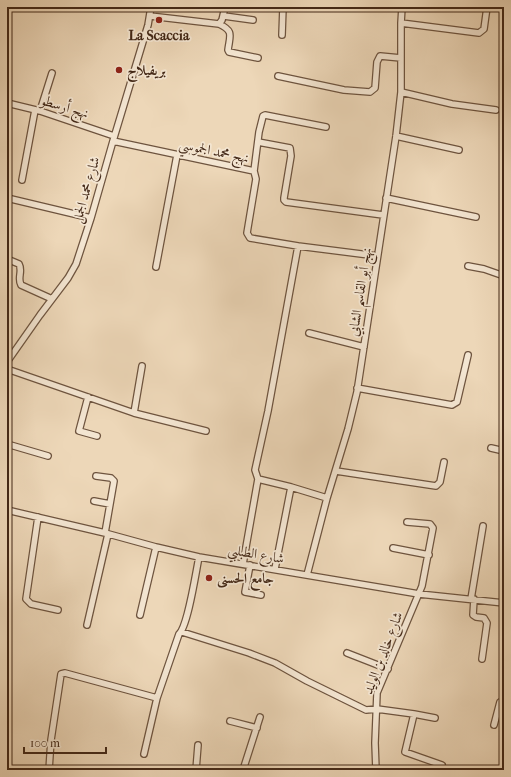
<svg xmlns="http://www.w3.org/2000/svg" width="511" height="777" viewBox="0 0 511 777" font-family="'IM FELL French Canon',Amiri,serif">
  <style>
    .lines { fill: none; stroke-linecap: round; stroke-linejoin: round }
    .minor-casing { stroke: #6e543f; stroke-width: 8 }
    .minor { stroke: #f3e5d1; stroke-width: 5.5 }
    .poi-dot { fill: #8f2418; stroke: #f3e5d1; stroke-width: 1.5 }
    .labels { text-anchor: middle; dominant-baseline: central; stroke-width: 3.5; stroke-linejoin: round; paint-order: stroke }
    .poi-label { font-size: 14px; font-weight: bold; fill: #432817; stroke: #f3e5d1; text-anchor: start }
    .street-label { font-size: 14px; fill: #432817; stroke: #f3e5d1 }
  </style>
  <rect width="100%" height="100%" fill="#edd7b8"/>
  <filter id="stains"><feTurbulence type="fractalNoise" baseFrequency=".005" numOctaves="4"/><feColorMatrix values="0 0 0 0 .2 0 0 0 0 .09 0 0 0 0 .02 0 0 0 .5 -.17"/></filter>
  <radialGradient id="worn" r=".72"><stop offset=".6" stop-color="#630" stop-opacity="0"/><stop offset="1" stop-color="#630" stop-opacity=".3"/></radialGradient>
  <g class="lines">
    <g class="minor-casing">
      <path id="minor" d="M150,16l69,8 3,-4 3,-13
        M224,16l29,4
        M401,23l78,10 5,-4 3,-22
        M219,24c15,7 11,11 9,26l1,2 29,6
        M282,35l1,-28
        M278,76l66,14 26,2 5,-4 2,-26 3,-6 21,2
        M401,92l51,12 44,6
        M7,103l33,8 74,25
        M40,111l12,-38
        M396,136l63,14
        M113,141l141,30 5,-39 4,-16 2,-1 61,12
        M258,142l32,6 1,8 -7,42v2l2,2 97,13
        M254,171l2,8 -9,54 3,5 48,8 79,10
        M22,180l13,-70
        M7,198l84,20
        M386,198l90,19
        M7,259l12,5c4,7 -2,14 2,21l31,14
        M468,266l16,3 20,7
        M156,267l21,-112
        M309,333l55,14
        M7,362l33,-47 28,-37 8,-14 15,-46 22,-77 35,-116 3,-18
        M7,369l127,44 72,18
        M357,388l95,17 5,-3 11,-47
        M88,397l-9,34 18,5
        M134,413l8,-47
        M7,444l41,12
        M491,448l13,3
        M336,471l100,15 4,-4 4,-20
        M96,476l15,2 3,3 -9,52
        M258,479l33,8 36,11
        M94,501l16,3
        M7,510l98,23 51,14 43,10 220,37 85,9
        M38,517l-12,82 5,5 27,6
        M393,548l36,7
        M243,564l15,-85 -3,-9 13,-59 30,-165
        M250,565l-5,27 16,3
        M275,569l16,-82
        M307,575l20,-77 21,-69 9,-37 39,-256 5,-44v-69l1,-16
        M471,599l12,-73
        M474,599l-1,16 3,2 8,1 3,5 -5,36
        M140,615l16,-68
        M87,625l21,-91
        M182,632l67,21 26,10 32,18 59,29 11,-1 37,5 -9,38 37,13
        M347,653l41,16
        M414,714l21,4
        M230,721l27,7
        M494,725l6,-23 4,-2
        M144,754l13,-56 22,-64c9,-8 17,-63 20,-77
        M49,770l2,-30 10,-66 4,-1 92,25
        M196,770l2,-25
        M243,770l17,-53
        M376,770l-1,-27 2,-50 45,-107 11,-58 -3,-4 -23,-2"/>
    </g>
    <use href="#minor" class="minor"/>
  </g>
  <g class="poi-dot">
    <circle cx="159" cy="20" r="4"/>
    <circle cx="119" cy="70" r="4"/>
    <circle cx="209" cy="578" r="4"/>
  </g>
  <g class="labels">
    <g class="poi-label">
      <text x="159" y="35" text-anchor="middle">La Scaccia</text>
      <text x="127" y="70">بريفيلاج</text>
      <text x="217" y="578">جامع الحسنى</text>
    </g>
    <g class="street-label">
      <text transform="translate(65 107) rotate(17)">نهج أرسطو</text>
      <text transform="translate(214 151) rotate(12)">نهج محمد الجموسي</text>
      <text transform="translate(86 190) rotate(-74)">شارع محمد الجمل</text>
      <text transform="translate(360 292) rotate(-81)">نهج أبو القاسم الشابي</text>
      <text transform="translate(256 554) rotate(10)">شارع الطبلبي</text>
      <text transform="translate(383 653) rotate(-69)">شارع خالد بن الوليد</text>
    </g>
  </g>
  <rect width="511" height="777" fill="none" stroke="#edd7b8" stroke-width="24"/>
  <rect x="8" y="8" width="495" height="761" fill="none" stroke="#432817" stroke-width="2"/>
  <rect x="12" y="12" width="487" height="753" fill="none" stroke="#432817"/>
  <path d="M24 747v6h82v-6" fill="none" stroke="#432817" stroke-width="2"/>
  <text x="30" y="747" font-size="12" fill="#432817" stroke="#f3e5d1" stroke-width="3" paint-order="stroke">100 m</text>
  <rect width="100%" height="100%" filter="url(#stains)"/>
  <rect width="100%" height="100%" fill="url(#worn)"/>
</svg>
